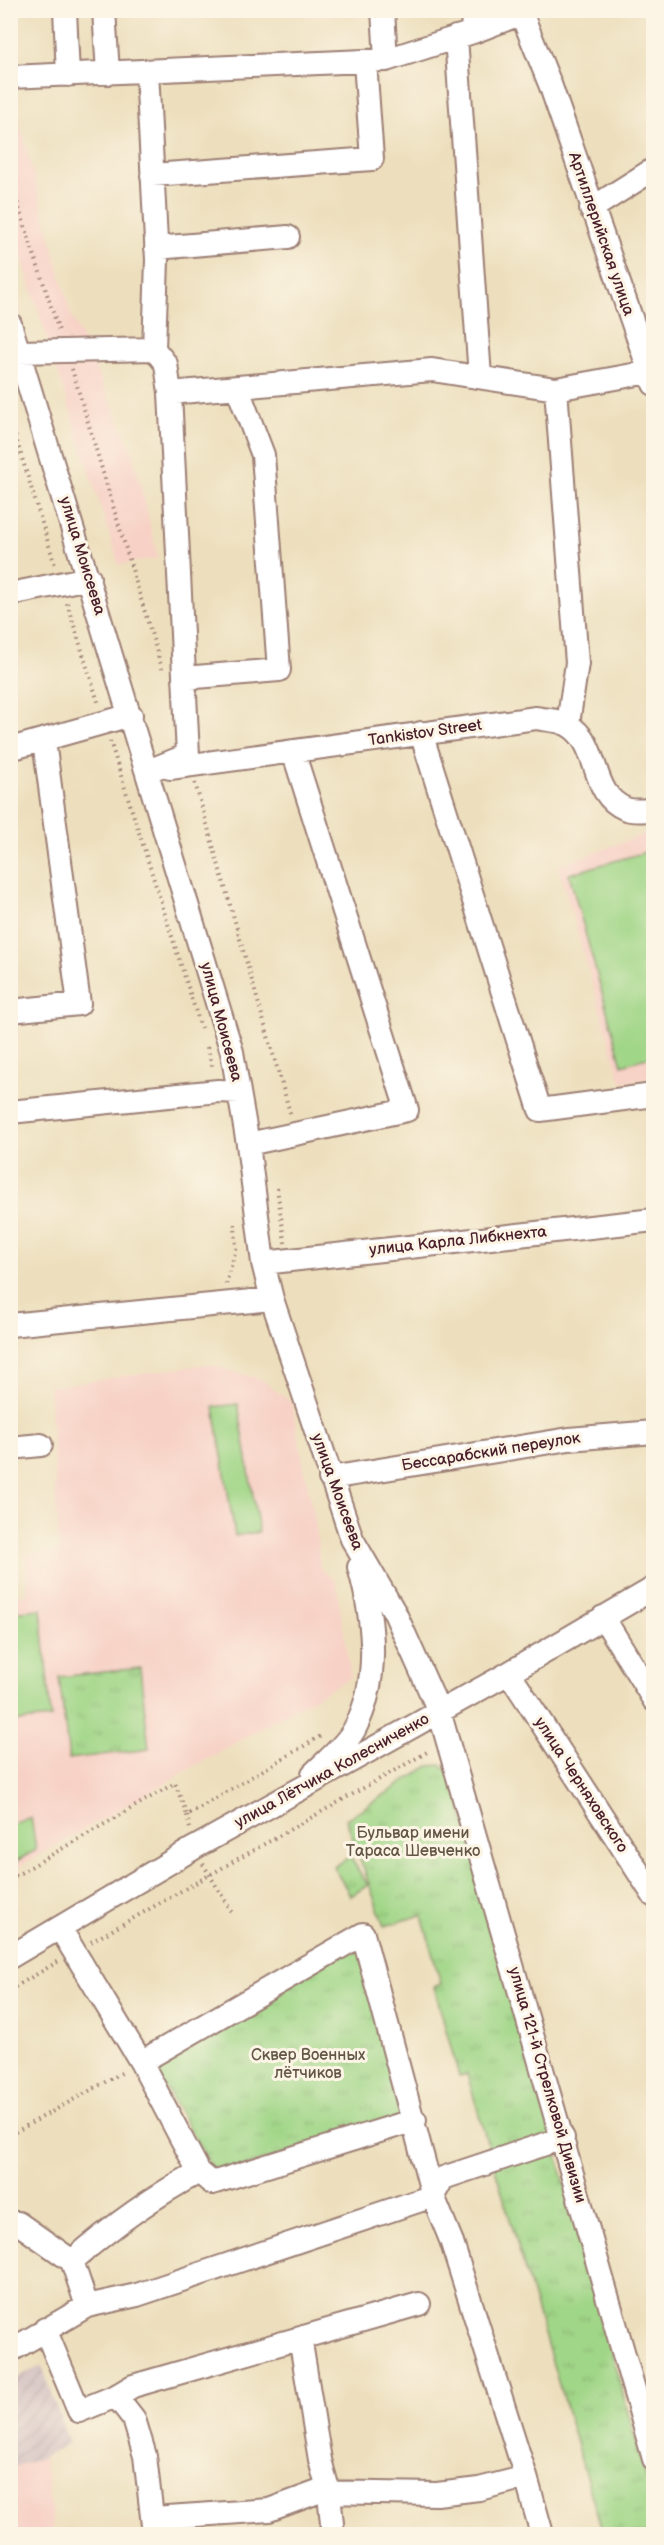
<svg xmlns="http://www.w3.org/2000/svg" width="664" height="2545" viewBox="0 0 664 2545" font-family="'Balsamiq Sans',sans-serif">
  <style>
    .built { fill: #f7d1c6 }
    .industrial { fill: url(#industrial-furrows) }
    .grass { fill: #a0d687; stroke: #757a59; stroke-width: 1.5 }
    .park { fill: url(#park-tufts); stroke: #757a59; stroke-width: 1.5 }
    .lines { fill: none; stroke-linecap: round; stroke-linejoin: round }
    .minor-casing { stroke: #9c7f74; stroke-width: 26 }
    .path { stroke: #9c7f74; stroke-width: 4; stroke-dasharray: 1.5 4.5; stroke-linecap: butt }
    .minor { stroke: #fff; stroke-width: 22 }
    .labels { text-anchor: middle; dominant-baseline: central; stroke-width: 6; stroke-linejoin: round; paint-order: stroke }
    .street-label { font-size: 16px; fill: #4a1f2b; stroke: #fcf5e5 }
    .park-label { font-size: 16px; fill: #645647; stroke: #fcf5e5 }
  </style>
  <defs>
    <pattern id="industrial-furrows" width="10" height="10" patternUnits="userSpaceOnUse" patternTransform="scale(1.5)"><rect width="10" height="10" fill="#d2bfbf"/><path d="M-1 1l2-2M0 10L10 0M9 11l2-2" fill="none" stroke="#b6a4a4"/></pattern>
    <pattern id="park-tufts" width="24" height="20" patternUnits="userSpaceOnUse" patternTransform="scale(1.5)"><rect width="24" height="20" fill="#a0d687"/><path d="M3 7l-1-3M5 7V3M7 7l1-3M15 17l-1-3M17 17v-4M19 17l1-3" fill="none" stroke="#8bb775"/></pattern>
  </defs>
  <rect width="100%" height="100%" fill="#fcf5e5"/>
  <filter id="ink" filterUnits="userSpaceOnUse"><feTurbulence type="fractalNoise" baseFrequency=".0167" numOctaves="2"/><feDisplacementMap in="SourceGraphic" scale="12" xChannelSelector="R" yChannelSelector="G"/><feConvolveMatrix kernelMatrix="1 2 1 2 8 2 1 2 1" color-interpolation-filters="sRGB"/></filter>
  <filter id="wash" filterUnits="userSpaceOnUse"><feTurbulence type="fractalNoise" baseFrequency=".008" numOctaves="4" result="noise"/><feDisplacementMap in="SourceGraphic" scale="24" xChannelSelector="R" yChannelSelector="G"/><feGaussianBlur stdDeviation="1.35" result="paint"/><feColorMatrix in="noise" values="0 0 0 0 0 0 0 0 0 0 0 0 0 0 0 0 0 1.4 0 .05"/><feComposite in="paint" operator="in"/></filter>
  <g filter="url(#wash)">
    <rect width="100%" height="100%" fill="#eddfbd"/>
    <path class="built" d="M10,87l61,227 61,136 26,108 -39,7 -108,-341z
      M653,831v247l-32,4 -63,-216z
      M208,1364l54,16 29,22 25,125 4,41 16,14 15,95 -340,194v-275l17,-2 -2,-39 33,-4 -10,-164z
      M44,2457l10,77h-43l-1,-66z"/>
    <path class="industrial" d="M42,2366l27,77 -25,14 -33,11v-88z"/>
    <path class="grass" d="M653,850v206l-31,9 -53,-191z
      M238,1404l21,128 -24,4 -21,-129z
      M41,1609l10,109 -40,4v-110z
      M31,1817l5,33 -25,14v-39z"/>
    <path class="park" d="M140,1668l9,81 -80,10 -10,-82z
      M441,1765l11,10 201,728v31h-50l-136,-460 -8,2 -25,-89 7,-3 -19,-69 -38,11 -38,-107 83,-53z
      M350,1857l18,28 -17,11 -18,-29z
      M357,1943l50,173 -191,59 -64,-111z"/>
  </g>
  <g filter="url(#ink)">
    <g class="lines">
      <g class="minor-casing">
        <path id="minor" d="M65,10l3,65
          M104,10l4,63
          M383,10l3,50
          M472,10l1,22
          M520,10l30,74 104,300
          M456,37l24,340
          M147,71l10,189 -3,89
          M10,77l376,-17 87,-28 47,-18
          M152,175l220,-16 -7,-97
          M591,209l63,-40
          M156,248l132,-11
          M10,324l222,728 16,92 15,119 9,36 80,240 43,74 44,98 215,748
          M19,352l135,-3 12,15 4,29 18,362 -40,16
          M556,389l21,274 -9,61
          M170,393l262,-23 124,19 93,-17
          M10,594l79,-16
          M184,678l95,-8 -16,-215 -26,-68
          M421,733l119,377 114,-15
          M10,749l121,-34
          M170,768l366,-50c10,2 24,2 32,7 34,19 20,69 58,84 8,3 19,1 28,1
          M10,1011l69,-7 -35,-263
          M10,1112l208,-21 21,1
          M248,1144l159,-34 -114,-359
          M263,1263l391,-43
          M10,1325l262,-26
          M10,1448l31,-3
          M330,1478l239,-39 85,-7
          M603,1617l51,83
          M509,1673l145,223
          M313,1774c13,-13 32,-28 41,-44 27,-50 20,-110 5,-163
          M60,1928l81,134 222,-128 70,262 10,-18 120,-40
          M10,1957l184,-109 315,-175 145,-85
          M141,2062l58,110 13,11 203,-63
          M10,2223h8l54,38
          M87,2306l-15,-45c39,-34 80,-64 127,-89
          M45,2329l34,82 37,-15 17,-10 286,-82
          M300,2337l20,123 9,33 4,41
          M10,2351l77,-45 50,-11 296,-99 18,44 75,237 16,57
          M116,2396l18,23 11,37 9,78
          M153,2518l116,-8 49,-18 119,2 42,-5 47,-12"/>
      </g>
      <path class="path" d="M10,180l49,151
        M72,369l90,300
        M10,419l45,146
        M67,603l32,102
        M110,741l91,287
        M195,783l96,333
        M207,1047l5,19
        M277,1188l8,55
        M226,1284l10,-35 -1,-25
        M187,1815l3,14
        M203,1864l29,48
        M10,1879l165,-96 12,32 134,-79
        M91,1942l338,-191
        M10,1990l49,-29
        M10,2135l115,-64"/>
      <use href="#minor" class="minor"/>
    </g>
  </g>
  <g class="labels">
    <g class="street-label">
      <text transform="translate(601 234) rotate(71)">Артиллерийская улица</text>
      <text transform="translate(82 556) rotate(73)">улица Моисеева</text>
      <text transform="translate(425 733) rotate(-8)">Tankistov Street</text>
      <text transform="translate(221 1022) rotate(75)">улица Моисеева</text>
      <text transform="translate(458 1241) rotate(-6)">улица Карла Либкнехта</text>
      <text transform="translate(491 1452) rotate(-9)">Бессарабский переулок</text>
      <text transform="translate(337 1492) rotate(70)">улица Моисеева</text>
      <text transform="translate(332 1771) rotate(-29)">улица Лётчика Колесниченко</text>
      <text transform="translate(581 1785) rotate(57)">улица Черняховского</text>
      <text transform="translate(547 2085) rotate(74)">улица 121-й Стрелковой Дивизии</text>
    </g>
    <g class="park-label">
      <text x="413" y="1833">Бульвар имени<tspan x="413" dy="18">Тараса Шевченко</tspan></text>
      <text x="308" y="2055">Сквер Военных<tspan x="308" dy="18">лётчиков</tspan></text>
    </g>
  </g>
  <rect width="664" height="2545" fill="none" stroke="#fcf5e5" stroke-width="36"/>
</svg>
